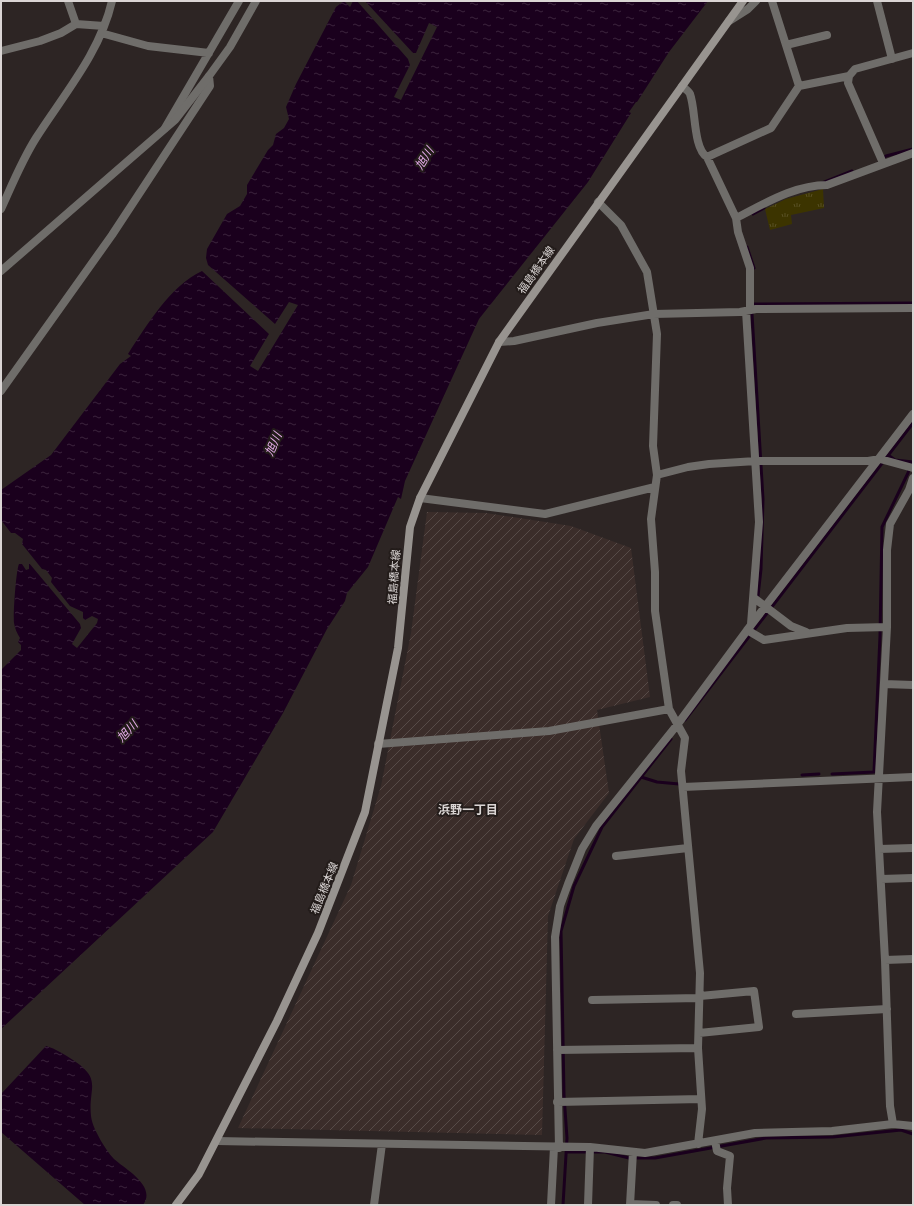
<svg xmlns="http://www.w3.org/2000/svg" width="914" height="1206" viewBox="0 0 914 1206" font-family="Cabin,'Noto Sans JP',sans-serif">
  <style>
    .industrial { fill: url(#industrial-furrows) }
    .grass { fill: url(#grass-tufts) }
    .water { fill: url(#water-ripples) }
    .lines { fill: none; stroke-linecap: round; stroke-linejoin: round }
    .stream { stroke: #1a001d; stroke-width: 3 }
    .minor { stroke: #6f6d6a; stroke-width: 8 }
    .tertiary { stroke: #6f6d6a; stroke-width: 8 }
    .secondary { stroke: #989490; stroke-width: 8 }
    .labels { text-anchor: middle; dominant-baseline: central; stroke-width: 4; stroke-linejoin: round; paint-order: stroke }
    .street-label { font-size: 11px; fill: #dad5d4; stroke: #231c1a }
    .water-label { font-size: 12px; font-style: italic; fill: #e5acea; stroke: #231c1a }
    .neighbourhood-label { font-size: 12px; font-weight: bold; fill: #dad5d4; stroke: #231c1a }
  </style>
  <defs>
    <pattern id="industrial-furrows" width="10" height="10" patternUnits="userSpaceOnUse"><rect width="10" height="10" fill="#3b2d2a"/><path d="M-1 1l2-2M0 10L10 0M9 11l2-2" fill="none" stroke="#574b48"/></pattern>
    <pattern id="grass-tufts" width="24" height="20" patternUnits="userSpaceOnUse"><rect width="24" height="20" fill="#3c3400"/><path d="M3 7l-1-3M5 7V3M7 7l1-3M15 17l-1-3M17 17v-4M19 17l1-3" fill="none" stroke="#585024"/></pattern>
    <pattern id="water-ripples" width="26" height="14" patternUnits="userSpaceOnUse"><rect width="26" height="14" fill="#1a001d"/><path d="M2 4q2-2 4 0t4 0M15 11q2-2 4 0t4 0" fill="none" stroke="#3b243d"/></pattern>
  </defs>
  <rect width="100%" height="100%" fill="#2d2524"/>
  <path class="industrial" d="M427,512l59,1 85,13 60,22 19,149 -53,13 12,83 -35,46 -26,77 -6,219 -304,-7 113,-243 30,-99 30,-153z"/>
  <path class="grass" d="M823,189l1,19 -33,7 1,9 -22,6 -5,-21 21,-10z"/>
  <path class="water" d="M344,1l6,6 3,-6h4l51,58 2,6 -16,32 7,3 36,-73 -8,-4 -13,30h-3l-48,-52h343l-39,51 -32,50h-1l-7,10 2,1 -43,69 -109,137 -74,162 -4,18 -3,-2 -30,70 -21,26 -2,8 -18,28 -44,84 -70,119 -212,197v-274l2,-3 -2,-2v-80l20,-20v-5l-3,-3 2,-4c-3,-5 -5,-9 -6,-15 -1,-8 2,-53 5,-59h3l4,6 3,-1v-6l51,61 1,4 -9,16 5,4 20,-25 1,-4 -6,-3 -7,4 -2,-2v-6l-13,-6 -19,-24 1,-4 -6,-8 -4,-1 -20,-25 1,-5 -8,-6h-4l-10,-13v-30l50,-35 69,-91 11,-8 -3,-2c18,-28 43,-69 74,-83l67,63 -19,32 8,5 40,-66 -9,-3 -14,22 -67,-59 -2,-7 1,-9 20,-35 13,-8 7,-12v-9l21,-35 5,-5 3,-11 8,-6 5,-9 -3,-12 10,-23 40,-77z
    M46,1046c10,3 18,8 27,14 30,20 15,27 18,56 1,9 6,17 10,25 4,6 8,13 13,18 11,10 43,27 29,46h-58l-84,-73v-38z"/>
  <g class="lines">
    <path class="stream" d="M882,160l4,-4 27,-7
      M822,183l30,-12
      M753,214l11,-6
      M747,247l7,21
      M753,306v-2l160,-1
      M752,314l11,185 -2,70 -3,27
      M888,455l7,5 18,2
      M685,720l228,-297
      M832,774l42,-2 6,-136 2,-109 26,-54 3,-11
      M802,775l17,-1
      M641,777l16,5 22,2
      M566,1152h39l24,6h26l111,-20 67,-1 68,-7 12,4
      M563,1205l4,-67 -3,-43 -3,-164 13,-45 28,-59 69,-88"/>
    <path class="minor" d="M68,1l8,23
      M772,1l27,85
      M877,1l15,58
      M729,21l19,-12 8,-8
      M101,33l47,13 61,7
      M786,45l41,-10
      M1,51l39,-10 21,-8 15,-9 28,2
      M682,86c2,2 7,5 8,8 6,16 3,54 17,63l29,61 2,14 12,36v42
      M165,128l74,-127
      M707,157l64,-29 28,-42 50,-10
      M883,163l-35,-80 1,-7 6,-7 58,-16
      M598,202l23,23 26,47 10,62 -4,112 4,29 -6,44 4,53v39l14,98 16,29 -4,33 19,202 -2,75 4,61 -4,35
      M1,209c11,-24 21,-49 35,-71 28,-44 64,-85 76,-137
      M736,218c28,-14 58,-33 91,-33l86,-32
      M746,311l13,211 -8,102
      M499,342l15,-1 83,-18 57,-9 86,-2 16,-3 157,-1
      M1,391l111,-156 98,-149 -1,-10 21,-29 26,-46
      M657,475l31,-8 21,-3 47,-3h112l12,-2 33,9
      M420,498l125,16 110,-27
      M754,598l37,28 15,6
      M747,630l17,10 83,-12 40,-1
      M884,684l29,1
      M378,744l171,-13 120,-22
      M683,787l230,-10
      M879,849l34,-1
      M616,856l72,-8
      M881,879l32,-1
      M885,960l28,-1
      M592,1000l107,-2
      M796,1014l91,-5
      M699,1033l60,-6 -5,-36 -54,5
      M557,1050l141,-2
      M557,1102l144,-3
      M893,1124l-3,-18 -5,-146 -8,-148 10,-185v-77l3,-26 19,-34 4,-12
      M217,1141l373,6 55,6 110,-20 77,-2 61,-7 20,2
      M715,1141l2,10 13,5 -3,32 1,17
      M559,1148l-4,-211 5,-31 8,-22 14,-35 14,-23 81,-101 74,-100 162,-211
      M630,1204l26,1
      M374,1205l8,-61
      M551,1205l3,-58
      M588,1205l2,-58
      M630,1205l3,-53
      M673,1205h4"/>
    <path class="tertiary" d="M1,271l174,-151 34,-44"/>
    <path class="secondary" d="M176,1205l23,-31 78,-153 41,-88 47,-121 33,-164 12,-121 10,-29 79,-156 244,-341"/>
  </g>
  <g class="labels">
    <g class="street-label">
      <text transform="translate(536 270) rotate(-55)">福島橋本線</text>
      <text transform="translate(394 577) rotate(-86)">福島橋本線</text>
      <text transform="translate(324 888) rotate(-68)">福島橋本線</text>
    </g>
    <g class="water-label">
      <text transform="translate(424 158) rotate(-58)">旭川</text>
      <text transform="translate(273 444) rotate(-66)">旭川</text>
      <text transform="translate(127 731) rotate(-47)">旭川</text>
    </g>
    <g class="neighbourhood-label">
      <text x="468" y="809">浜野一丁目</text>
    </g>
  </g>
  <rect width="914" height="1206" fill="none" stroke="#dad5d4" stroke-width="4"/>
</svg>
